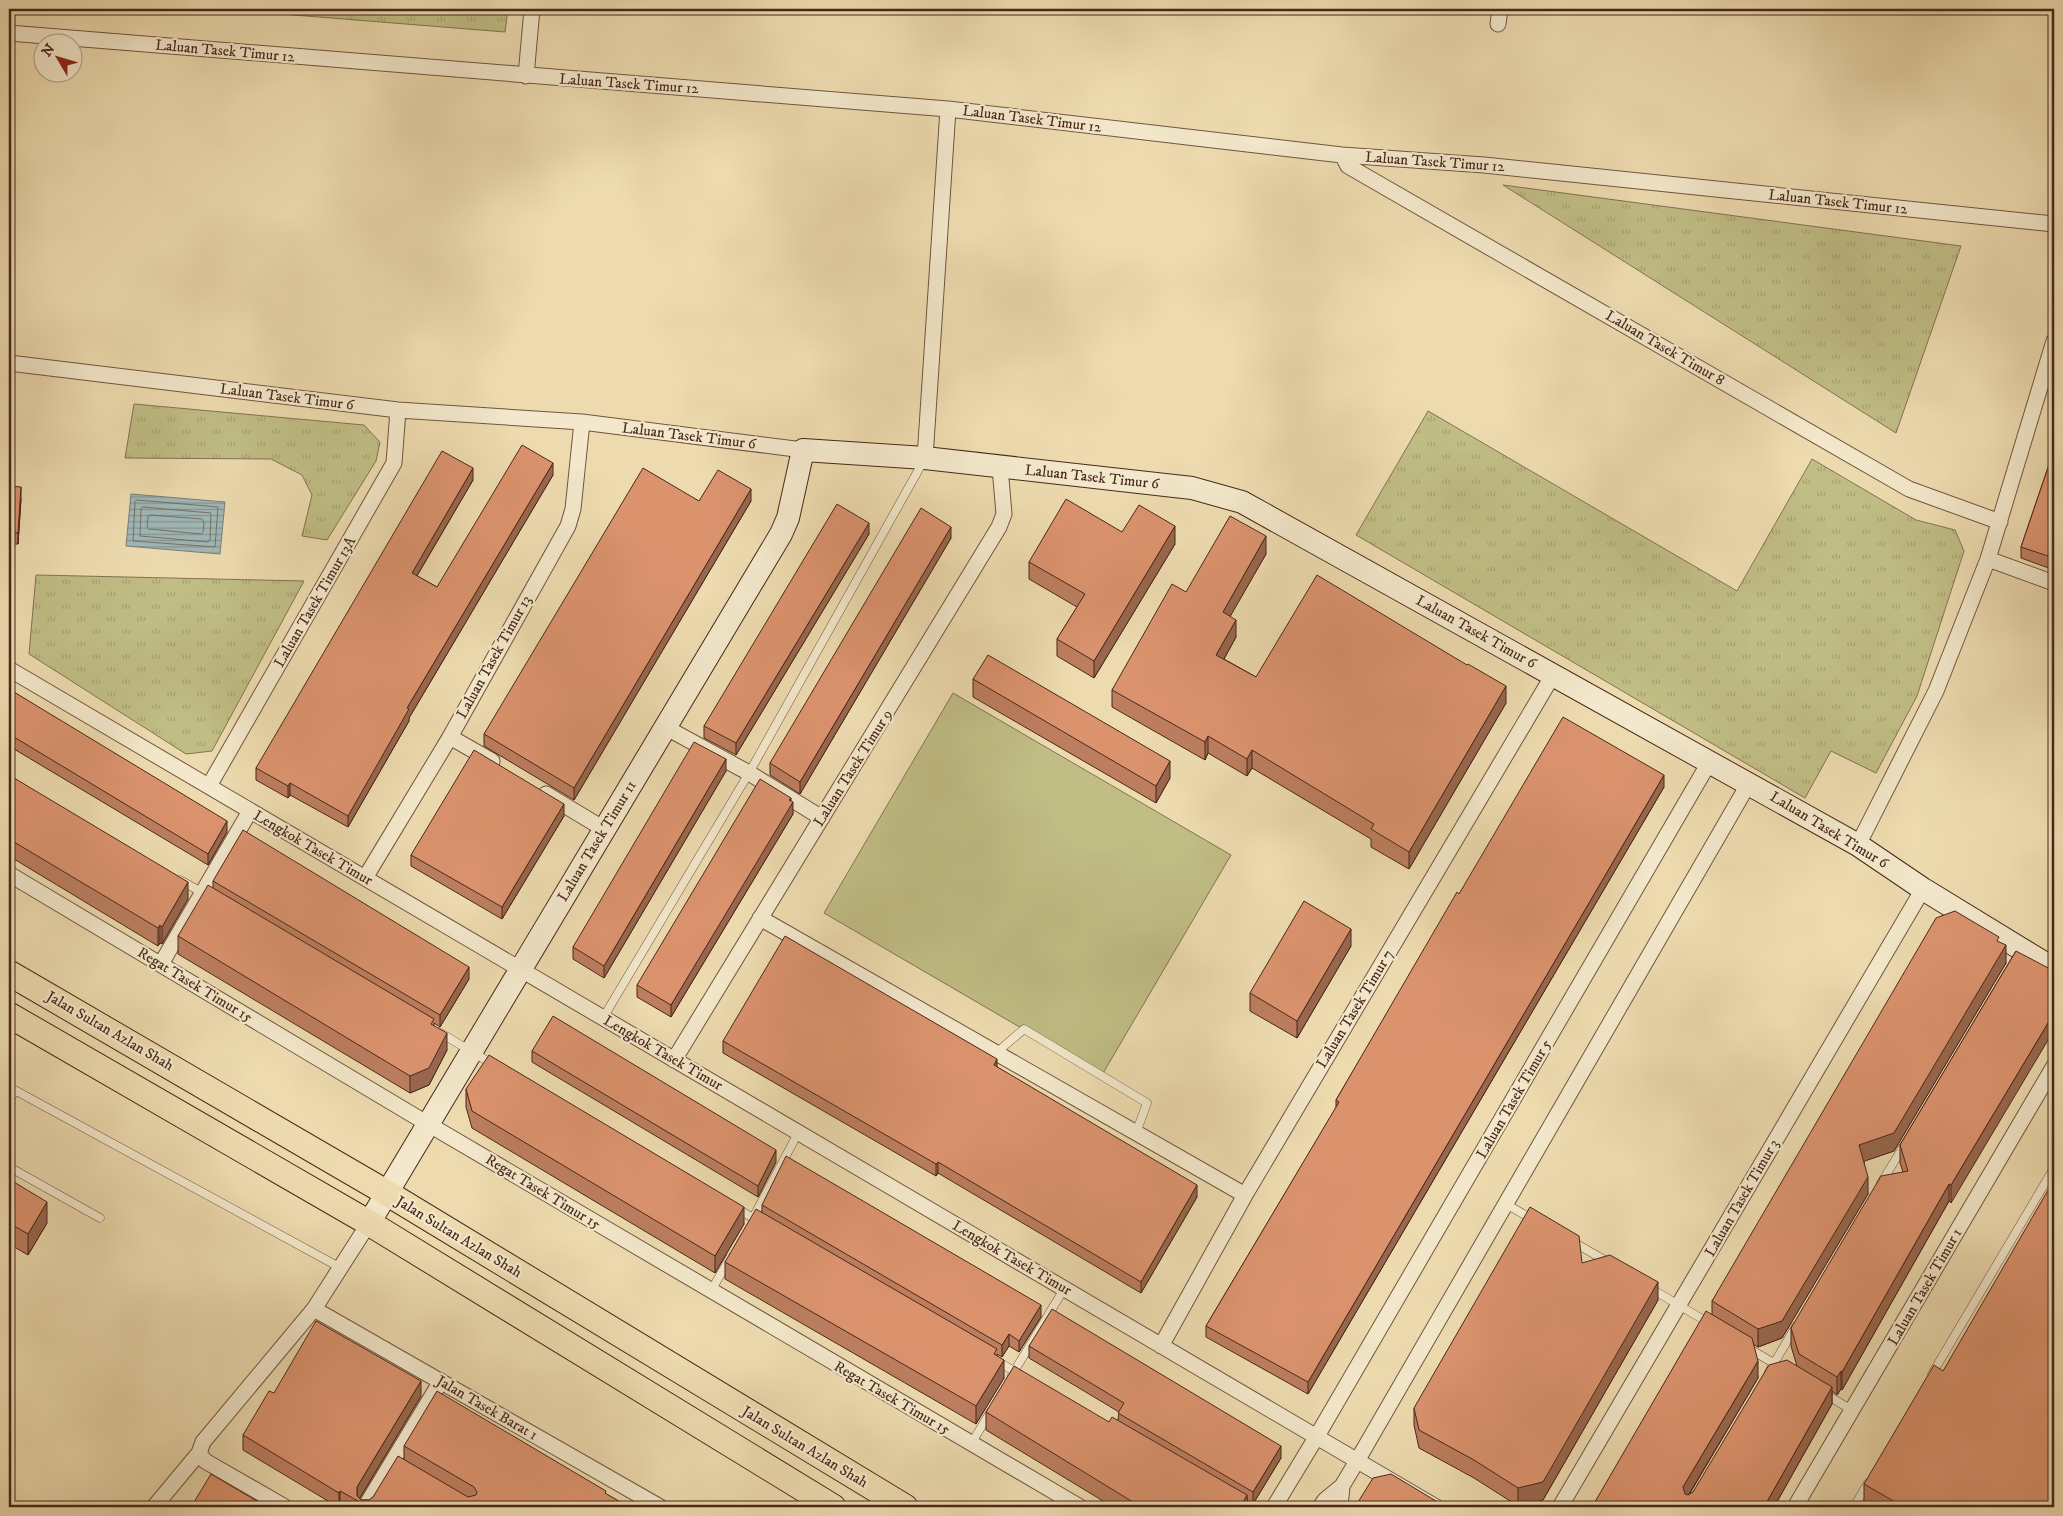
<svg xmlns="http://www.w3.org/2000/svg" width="2063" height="1516" viewBox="0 0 2063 1516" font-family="'IM FELL DW Pica',serif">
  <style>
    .grass { fill: url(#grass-tufts); stroke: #847250 }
    .garden { fill: #c0bd85; stroke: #847250 }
    .water { fill: url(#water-rules); stroke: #7d7e78 }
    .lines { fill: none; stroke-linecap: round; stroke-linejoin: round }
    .shore { stroke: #747068; stroke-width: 1 }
    .lane-casing { stroke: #72543f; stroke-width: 9 }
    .street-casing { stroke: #72543f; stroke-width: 17 }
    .secondary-casing { stroke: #49271a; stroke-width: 24 }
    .primary-casing { stroke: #49271a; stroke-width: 27 }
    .lane { stroke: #f3e8cb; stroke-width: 8 }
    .street { stroke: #f3e8cb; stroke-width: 15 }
    .secondary { stroke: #f3e8cb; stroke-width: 22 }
    .primary { stroke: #eddbaf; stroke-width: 25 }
    .wall { fill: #bc7e5f; stroke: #49271a }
    .shaded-wall { fill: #99674d; stroke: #49271a }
    .building { fill: #db936e; stroke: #49271a }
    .labels { text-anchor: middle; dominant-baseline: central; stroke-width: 4.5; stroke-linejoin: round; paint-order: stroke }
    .street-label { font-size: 15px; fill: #49271a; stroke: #f3e8cb }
  </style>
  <defs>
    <pattern id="grass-tufts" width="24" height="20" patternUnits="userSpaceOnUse" patternTransform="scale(1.25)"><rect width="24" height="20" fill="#c0bd85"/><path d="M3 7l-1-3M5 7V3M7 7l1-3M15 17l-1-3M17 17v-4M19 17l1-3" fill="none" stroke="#a6a272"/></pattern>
    <pattern id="water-rules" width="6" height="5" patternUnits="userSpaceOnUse" patternTransform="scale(1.25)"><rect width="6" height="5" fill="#a0b8b7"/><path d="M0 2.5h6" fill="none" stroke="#849694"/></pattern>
  </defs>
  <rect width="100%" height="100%" fill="#eddbaf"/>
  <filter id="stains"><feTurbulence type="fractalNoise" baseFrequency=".004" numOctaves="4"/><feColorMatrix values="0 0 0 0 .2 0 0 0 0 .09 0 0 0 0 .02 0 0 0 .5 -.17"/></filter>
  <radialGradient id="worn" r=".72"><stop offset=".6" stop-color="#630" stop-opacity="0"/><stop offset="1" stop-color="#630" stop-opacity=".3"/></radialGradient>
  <path class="grass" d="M219,9h289l-3,23z
    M1503,185l458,61 -65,187z
    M134,404l230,21 16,17 -4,19 -49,79 -25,-4 10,-41 -10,-20 -31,-16 -146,-1z
    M1428,411l309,180 75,-132 104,61 39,10 9,21 -47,145 -41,77 -45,-22 -26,47 -449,-263z
    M36,575l268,6 -92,170 -26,3 -157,-100z"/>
  <path class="garden" d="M953,693l278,162 -129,220 -278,-162z"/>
  <path class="water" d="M131,494l94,8 -5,52 -94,-8z"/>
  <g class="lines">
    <path class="shore" d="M137,500l81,7 -3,40 -82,-6 2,-39z
      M143,507l68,6 -1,27 -2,2 -68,-6 1,-27z
      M150,515l52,4 2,3 -1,10 -2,2 -52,-5 -2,-2 1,-10z"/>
    <g class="lane-casing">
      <path id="lane" d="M180,880l23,13
        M603,1018l146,-245 175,-313
        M439,1032l55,33
        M996,1053l28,-24 123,74 -11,30
        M9,1087l332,181
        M9,1101l6,-10
        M9,1167l91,51
        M1881,1183l24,-39
        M1506,1204l26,15
        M736,1208l24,14
        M753,1218l45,-85
        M1573,1242l35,20
        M1650,1288l59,35
        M711,1291l19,-33
        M1748,1348l29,17
        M997,1361l22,13
        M1769,1372l27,-46
        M1932,1374l122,-206
        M1012,1375l52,-86
        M1823,1393l29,17
        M971,1444l20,-33
        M1854,1507l14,-24"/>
    </g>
    <g class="street-casing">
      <path id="street" d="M1498,24l2,-15
        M9,33l939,76 394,46 142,10 570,59
        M526,76l6,-67
        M1342,155l6,11 561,323 91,33
        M9,363l389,47 184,12 221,28
        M925,458l23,-349
        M1988,559l66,24
        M9,669l1427,838
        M665,727l84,46 73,45
        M450,737l42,24
        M209,786l185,-323 4,-53
        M546,794l58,35
        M1858,845l78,-154 52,-132 66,-218
        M9,874l419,250 652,383
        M365,878l85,-141 118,-211 5,-17 9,-87
        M760,918l485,277
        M161,964l89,-153
        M674,1060l325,-533 5,-13 -4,-47
        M314,1309l346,198
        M1161,1346l84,-151 308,-520
        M199,1453l6,8 80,46
        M154,1507l45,-54 4,-11 111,-133 55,-86
        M365,1507l76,-126
        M1274,1507l43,-71 393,-675
        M1320,1507l5,-7 17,-14 15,-25 392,-678
        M1340,1507l2,-21
        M1560,1507l363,-618
        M1795,1507l259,-441"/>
    </g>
    <g class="secondary-casing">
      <path id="secondary" d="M369,1223l412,-689 7,-16 15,-68 122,8 267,30 50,14 616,343 65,44 131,80"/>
    </g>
    <g class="primary-casing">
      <path id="primary" d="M9,973l378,220 518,314
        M9,1015l360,208 464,284"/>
    </g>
    <use href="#lane" class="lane"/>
    <use href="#street" class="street"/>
    <use href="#secondary" class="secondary"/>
    <use href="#primary" class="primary"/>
  </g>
  <path class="wall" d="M2054,450v120l-33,-12v-11z
    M553,475l-144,243v3l-61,106 -58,-32 -2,3 -32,-18v-12l217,-288 -56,96 20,11z
    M9,486l12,13 -3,45h-9z
    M699,501h52l-177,299 -90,-54v-12z
    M1122,532l53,12 -81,134 -37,-22v-17l20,-32 -48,-28v-17z
    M869,534l-133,221 -32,-17v-12z
    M951,538l-151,256 -30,-19v-12z
    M1266,554l-36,62 6,21 -12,22 32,18 250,26 -97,166 -38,-22v-8l-119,-71 -5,8 -39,-23 -3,7 -93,-53v-17l74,-98z
    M973,679l197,99 -14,25 -183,-106z
    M9,689l218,143 -19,33 -199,-119z
    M726,771l-122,207 -31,-19v-12z
    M9,775l179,124 -26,45 -2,-1 -2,3 -149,-90z
    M1664,787l-356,607 -102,-57v-11l130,-218v-8l123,-206z
    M791,801l2,13 -122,203 -34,-20v-12z
    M564,816l-62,103 -91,-53v-11z
    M213,881l256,98 -29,48 -6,-4v2l13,25 -18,35 -19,8 -232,-139v-18l35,-48z
    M1999,942l7,21 -112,188 -30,10 4,33 -86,144 -24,9 -5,-3 5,34 -69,117 4,-3 104,-126 -6,-20v-18l112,-156 -3,-9v-18l116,-194 -65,252 -2,-2 -107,189 -1,-1 -4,6 -5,-4v13l-58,103h-182l120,-193v-13z
    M1351,946l-54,92 -47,-27v-18z
    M723,1041l274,26 200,130 -56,96 -203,-120 -2,3 -213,-123z
    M532,1051l244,111 -18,35 -226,-135z
    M466,1089l278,135 -29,49 -243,-145 -6,-21z
    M9,1179l38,44 -19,32 -19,-11z
    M762,1205l279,112 -22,35 -10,-6 -7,11 -5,-3v2l7,22 -28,46 -251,-145v-17l37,-50z
    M1582,1263l76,37 -115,200 -25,6 -44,-28 -55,-30 -5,-23v-17z
    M1029,1346l252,112 -28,46 -6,-3 1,6h-135l-127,-77v-18l123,10 9,-2 1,-8 -90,-54z
    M1943,1371l111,136h-180l-10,-6v-17z
    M274,1393l147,3 -62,103 2,1h8l4,-3 31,-38v-13l202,48 23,13h-286l-3,-1 -1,1h-1l-95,-57v-15z"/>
  <path class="shaded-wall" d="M553,463v12l-144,243v3l-61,106v-11l59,-108z
    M473,468v12l-61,104v-11z
    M21,487v12l-3,45v-11z
    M751,489v12l-177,299v-12z
    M869,523v11l-133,221v-12z
    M1175,526v18l-81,134v-17z
    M951,527v11l-151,256v-12z
    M1266,536v18l-43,75v-17z
    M1236,620v17l-20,36v-18z
    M1506,686v17l-97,166v-17z
    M1208,736v17l-3,7v-18z
    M1252,750v18l-5,8v-17z
    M726,759v12l-122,207v-12z
    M1170,761v17l-14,25v-17z
    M1664,775v12l-356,607v-12z
    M290,783v12l-2,3v-12z
    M791,798v7l2,-3v12l-122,203v-12z
    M564,804v12l-62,103v-12z
    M227,821v11l-19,33v-11z
    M188,882v17l-26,45v-17z
    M160,925v18l-2,3v-18z
    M1351,929v17l-54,92v-17z
    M2006,945v18l-112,188 -35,12v-18z
    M469,967v12l-29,48v-12z
    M2054,1013v17l-103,173v-18z
    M447,1033v17l-18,35 -19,8v-17z
    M997,1059v12l-3,-6z
    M776,1150v12l-18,35v-11z
    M938,1162v11l-2,3v-12z
    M1868,1177v17l-86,144 -24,9v-18z
    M1949,1184v17l-107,189v-18z
    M1197,1185v12l-56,96v-11z
    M47,1202v21l-19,32v-21z
    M744,1207v17l-29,49v-17z
    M1658,1282v18l-115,200 -25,6v-18z
    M1041,1305v12l-22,35v-11z
    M1009,1334v12l-7,11v-12z
    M1004,1360v18l-28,46v-18z
    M1758,1361v17l-75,126v-17z
    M1841,1371v18l-4,6v-18z
    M421,1381v15l-63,105 -1,-1v-13z
    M1832,1387v17l-58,103h-10z
    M1281,1446v12l-28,46v-12z
    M340,1491v15l-1,1v-14z
    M1247,1495l1,12h-5v-5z"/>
  <path class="building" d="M522,445l31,18 -146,245 2,1 -61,107 -58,-33 -2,3 -32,-18 186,-317 31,17 -61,105 25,14z
    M2054,450v108l-33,-11z
    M643,468l56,33 19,-31 33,19 -177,299 -90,-54z
    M9,486l12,1 -3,46 -9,-1z
    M1066,499l56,33 17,-27 36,21 -81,135 -37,-22 28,-45 -56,-32z
    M837,504l32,19 -133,220 -32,-17z
    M921,508l30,19 -151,255 -30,-19z
    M1230,516l36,20 -43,76 13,8 -20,35 40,22 61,-102 150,90 1,-1 38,22 -97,166 -38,-23 3,-5 -122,-74 -5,9 -39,-23 -3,6 -93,-52 60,-106 14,8z
    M988,655l182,106 -14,25 -183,-107z
    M9,689l218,132 -19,33 -199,-120z
    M1563,717l101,58 -356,607 -102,-56 133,-224 -3,-2 121,-208 2,2z
    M694,742l32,17 -122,207 -31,-19z
    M474,750l90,54 -62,103 -91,-52z
    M9,775l179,107 -26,45 -2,-2 -2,3 -149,-89z
    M760,779l31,19 -2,2 4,2 -122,203 -34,-20z
    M243,830l226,137 -29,48 -227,-134z
    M208,885l226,134 -3,5 16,9 -18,35 -19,8 -232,-140z
    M1304,901l47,28 -54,92 -47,-28z
    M1955,911l44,26 -2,4 9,4 -112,188 -35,12 9,32 -86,144 -24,8 -46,-28 224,-383z
    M785,936l212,123 -3,6 203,120 -56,97 -203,-120 -2,2 -213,-123z
    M2016,951l38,20v42l-103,172 -2,-1 -107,188 -1,-1 -4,6 -38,-23 -8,-26 90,-152 27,-5 -8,-26z
    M553,1016l223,134 -18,36 -226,-135z
    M489,1055l255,152 -29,49 -243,-145 -6,-22z
    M786,1156l255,149 -22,36 -10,-7 -7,11 -240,-140z
    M9,1179l38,23 -19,32 -19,-11z
    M2054,1180v327h-150l-40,-23 70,-119 9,6z
    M1530,1207l49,29 3,27 28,-8 48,27 -115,200 -25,6 -44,-28 -55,-30 -5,-22z
    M756,1209l241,140 -3,5 10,6 -28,46 -251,-144z
    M1052,1309l229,137 -28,46 -135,-79 6,-10 -95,-57z
    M1706,1311l46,27 6,23 -75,126 2,7 3,1 5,-3 76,-127 18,-5 45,27 -68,120h-172z
    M316,1321l105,60 -64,106v9l4,4h8l4,-3 25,-41 70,41 8,-2 1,-3 -3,-5 -70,-41 33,-55 169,100 -1,2 24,14h-260l-29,-16 -1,2 -96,-58 26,-44 5,2z
    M1014,1366l95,56 3,-5 135,78 -4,7 5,3 -1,2h-106l-155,-95z
    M211,1474l56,33h-76z
    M1391,1474l55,33h-91l18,-29z"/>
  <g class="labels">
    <g class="street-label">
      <text transform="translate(225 51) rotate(5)">Laluan Tasek Timur 12</text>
      <text transform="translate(629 84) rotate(4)">Laluan Tasek Timur 12</text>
      <text transform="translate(1032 119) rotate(7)">Laluan Tasek Timur 12</text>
      <text transform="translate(1435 162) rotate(4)">Laluan Tasek Timur 12</text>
      <text transform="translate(1838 202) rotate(6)">Laluan Tasek Timur 12</text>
      <text transform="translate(1665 348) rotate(30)">Laluan Tasek Timur 8</text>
      <text transform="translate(287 397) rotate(7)">Laluan Tasek Timur 6</text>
      <text transform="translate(689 436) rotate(7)">Laluan Tasek Timur 6</text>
      <text transform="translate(1092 477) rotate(6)">Laluan Tasek Timur 6</text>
      <text transform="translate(315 602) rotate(-60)">Laluan Tasek Timur 13A</text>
      <text transform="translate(1476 632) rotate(29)">Laluan Tasek Timur 6</text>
      <text transform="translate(494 657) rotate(-61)">Laluan Tasek Timur 13</text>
      <text transform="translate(853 768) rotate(-58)">Laluan Tasek Timur 9</text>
      <text transform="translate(1829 830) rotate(31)">Laluan Tasek Timur 6</text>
      <text transform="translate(597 841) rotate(-59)">Laluan Tasek Timur 11</text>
      <text transform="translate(313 848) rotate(30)">Lengkok Tasek Timur</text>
      <text transform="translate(195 985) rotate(31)">Regat Tasek Timur 15</text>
      <text transform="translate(1355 1009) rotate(-59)">Laluan Tasek Timur 7</text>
      <text transform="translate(110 1031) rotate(30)">Jalan Sultan Azlan Shah</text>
      <text transform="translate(663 1053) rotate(30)">Lengkok Tasek Timur</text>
      <text transform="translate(1514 1099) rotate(-60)">Laluan Tasek Timur 5</text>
      <text transform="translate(543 1192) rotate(31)">Regat Tasek Timur 15</text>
      <text transform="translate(1742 1198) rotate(-60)">Laluan Tasek Timur 3</text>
      <text transform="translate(459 1237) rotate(31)">Jalan Sultan Azlan Shah</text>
      <text transform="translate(1012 1258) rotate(30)">Lengkok Tasek Timur</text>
      <text transform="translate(1925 1287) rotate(-60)">Laluan Tasek Timur 1</text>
      <text transform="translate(892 1398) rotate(30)">Regat Tasek Timur 15</text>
      <text transform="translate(487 1408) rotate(30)">Jalan Tasek Barat 1</text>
      <text transform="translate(805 1447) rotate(31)">Jalan Sultan Azlan Shah</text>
    </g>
  </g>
  <rect width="2063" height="1516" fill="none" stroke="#eddbaf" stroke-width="30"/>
  <rect x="10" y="10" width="2043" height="1496" fill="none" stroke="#49271a" stroke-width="2.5"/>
  <rect x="15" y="15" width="2033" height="1486" fill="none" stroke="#49271a"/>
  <g transform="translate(58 58) rotate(308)"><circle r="24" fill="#f3e8cb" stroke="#af9b84"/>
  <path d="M0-4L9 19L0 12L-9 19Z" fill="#8f2418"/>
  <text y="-8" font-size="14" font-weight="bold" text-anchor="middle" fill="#49271a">N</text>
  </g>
  <rect width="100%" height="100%" filter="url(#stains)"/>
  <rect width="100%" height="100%" fill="url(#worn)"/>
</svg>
